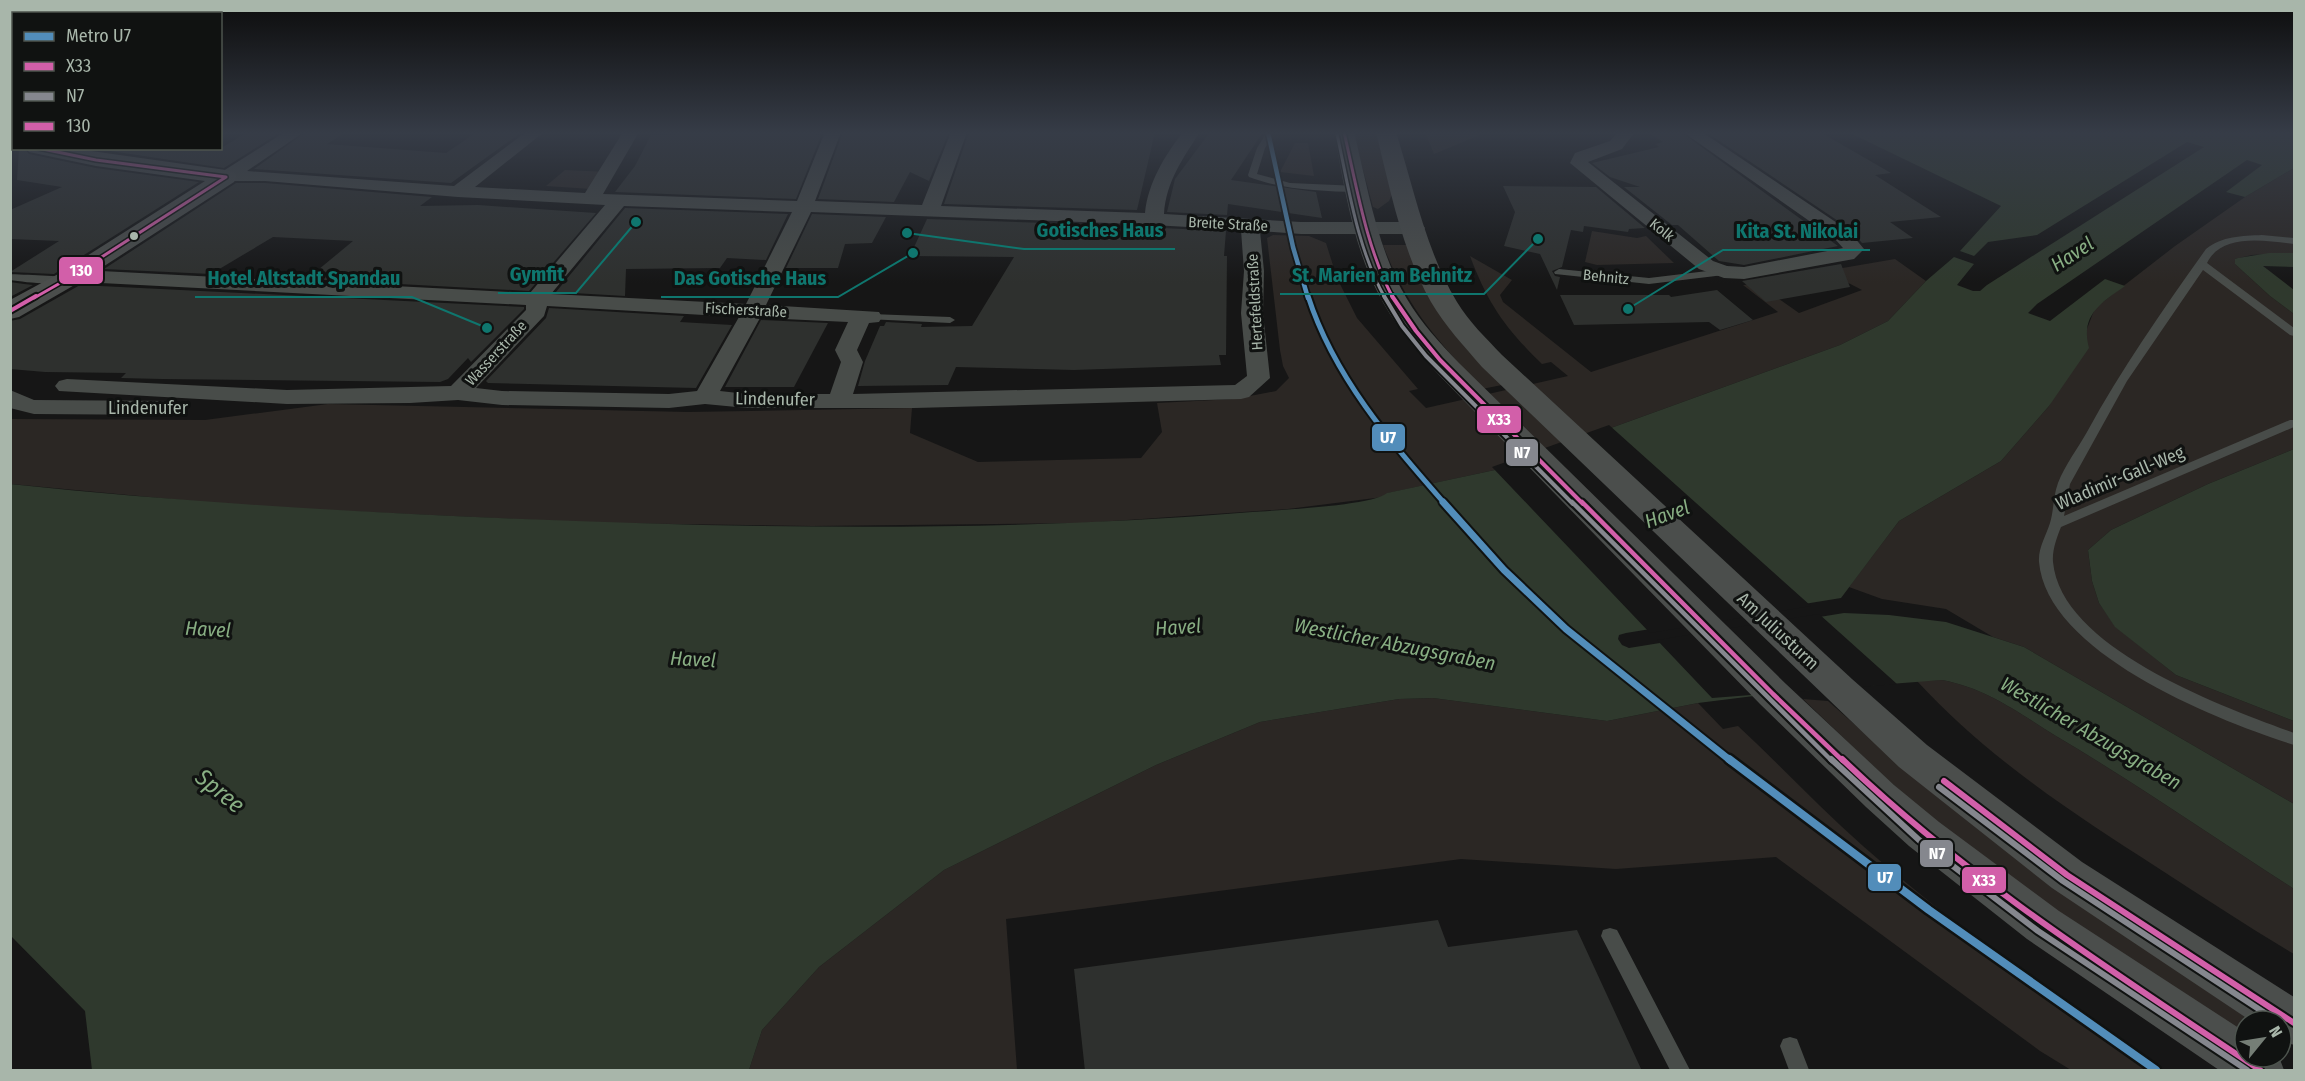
<svg xmlns="http://www.w3.org/2000/svg" width="2305" height="1081" viewBox="0 0 2305 1081" font-family="'Fira Sans Condensed',sans-serif">
  <style>
    .green { fill: #2b2724 }
    .water { fill: #2f392d }
    .pier { fill: #161616 }
    .building { fill: #2e302e }
    .lines { fill: none; stroke-linecap: round; stroke-linejoin: round }
    .lane { fill: #484c49; fill-rule: evenodd }
    .street { fill: #484c49; fill-rule: evenodd }
    .secondary { fill: #4b4e4c; fill-rule: evenodd }
    .bus-1-far3-casing { stroke: #101211; stroke-width: 6 }
    .bus-1-far2-casing { stroke: #101211; stroke-width: 8 }
    .bus-1-far1-casing { stroke: #101211; stroke-width: 9 }
    .bus-1-casing { stroke: #101211; stroke-width: 10 }
    .bus-2-far3-casing { stroke: #101211; stroke-width: 6 }
    .bus-2-far2-casing { stroke: #101211; stroke-width: 8 }
    .bus-2-far1-casing { stroke: #101211; stroke-width: 9 }
    .bus-2-casing { stroke: #101211; stroke-width: 10 }
    .bus-3-far1-casing { stroke: #101211; stroke-width: 6 }
    .bus-3-casing { stroke: #101211; stroke-width: 8 }
    .bus-1-far3 { stroke: #d25fa9; stroke-width: 3 }
    .bus-1-far2 { stroke: #d25fa9; stroke-width: 4 }
    .bus-1-far1 { stroke: #d25fa9; stroke-width: 4.5 }
    .bus-1 { stroke: #d25fa9; stroke-width: 6 }
    .bus-2-far3 { stroke: #85878e; stroke-width: 3 }
    .bus-2-far2 { stroke: #85878e; stroke-width: 4 }
    .bus-2-far1 { stroke: #85878e; stroke-width: 4.5 }
    .bus-2 { stroke: #85878e; stroke-width: 6 }
    .bus-3-far1 { stroke: #d25fa9; stroke-width: 3 }
    .bus-3 { stroke: #d25fa9; stroke-width: 4 }
    .metro-1-far3-casing { stroke: #101211; stroke-width: 8 }
    .metro-1-far2-casing { stroke: #101211; stroke-width: 9 }
    .metro-1-far1-casing { stroke: #101211; stroke-width: 11 }
    .metro-1-casing { stroke: #101211; stroke-width: 13 }
    .metro-1-far3 { stroke: #528dba; stroke-width: 4.5 }
    .metro-1-far2 { stroke: #528dba; stroke-width: 5 }
    .metro-1-far1 { stroke: #528dba; stroke-width: 7 }
    .metro-1 { stroke: #528dba; stroke-width: 8 }
    .bus-dot { fill: #a8b6aa; stroke: #101211; stroke-width: 2 }
    .labels { text-anchor: middle; dominant-baseline: central; stroke-width: 6; stroke-linejoin: round; paint-order: stroke }
    .far-street-label { font-size: 15px; fill: #a8b6aa; stroke: #101211 }
    .street-label { font-size: 18px; fill: #a8b6aa; stroke: #101211 }
    .water-label { font-size: 20px; font-style: italic; fill: #88ae83; stroke: #101211 }
    .near-water-label { font-size: 24px; font-style: italic; fill: #88ae83; stroke: #101211 }
    .leader { fill: none; stroke: #0f766e; stroke-width: 2 }
    .callout-dot { fill: #0f766e; stroke: #101211; stroke-width: 2 }
    .callout-label { font-size: 20px; text-anchor: middle; font-weight: bold; fill: #0f766e; stroke: #101211; stroke-width: 6; stroke-linejoin: round; paint-order: stroke }
    .line-badge { stroke: #101211; stroke-width: 2 }
    .badge-label { font-size: 16px; text-anchor: middle; font-weight: bold; fill: #fff }
  </style>
  <rect width="100%" height="100%" fill="#161616"/>
  <path class="green" d="M1353,132h24l17,58 -5,11 -11,8 -5,-2z
    M1425,132h62l-53,22z
    M1295,143h13l6,33 -34,-4z
    M2294,168v85l-42,2 -17,4v5l35,32 24,18v135l-86,35 -97,46 -23,20 4,31 7,22 17,24 60,48 118,46v83l-270,-157 -31,-10 -47,-28 -64,-10 -33,-12 50,-66 102,-60 48,-55 36,-72 10,-26 80,-62 70,-49z
    M565,170l44,2 -18,17 -45,-3z
    M1592,231l45,7 9,-2 28,27 -77,2 -12,-3z
    M1273,235l36,1 17,7 11,35 20,40 61,71 -9,2 17,17 142,-32 -17,-14 -9,2c-37,-36 -54,-60 -72,-108l42,24 -12,15 3,7 88,70 187,-60 -35,-27 15,-1 41,29 63,-23 -37,-19 70,-12 31,22 -38,40 -48,24 -345,125 -107,23 -5,4 -95,12 -204,14 -272,3 -213,-3 -342,-16 -246,-23v-65l194,1 123,-16 360,8 224,-4 -2,25 68,29 163,-4 21,-26 -5,-29 77,-4 42,-8 13,-13 -6,-12 -3,-16 -13,-112z
    M1383,245h25l94,140 -20,4c-45,-50 -74,-79 -99,-144z
    M1942,680c44,8 77,33 114,56 81,48 159,102 238,153v65c-47,-28 -93,-58 -139,-88 -86,-55 -169,-110 -238,-185z
    M1433,698l174,23 91,-18 25,26 15,-3c42,39 82,82 125,120 94,82 194,155 297,224h-89l-31,-19 -264,-194 -160,12 -155,-10 -455,60 11,151h-268l13,-40 57,-63 125,-97 212,-105 104,-43 139,-23z
    M1803,699l25,2 74,65 357,255h-14v17c-102,-67 -205,-134 -301,-210 -50,-40 -95,-85 -141,-129z"/>
  <path class="water" d="M1848,132h446v36l-49,29 -19,-5 36,-27 -15,-5 -210,144 -9,9 22,8 55,-42 20,7c-24,17 -45,29 -36,62l-40,58 -48,55 -102,60 -58,77 -215,35 -7,2 -1,4 4,6 7,3 215,-35 45,2 57,7 78,25 270,157v85c-79,-51 -157,-105 -238,-153 -37,-23 -70,-48 -114,-56l-156,12 -88,11 -91,18 -174,-23 -34,1 -139,23 -104,43 -212,105 -125,97 -57,63 -13,40h-657l-7,-59 -74,-75 -1,-452c171,18 342,28 513,35 242,10 487,13 729,-7 25,-2 120,-6 135,-19l108,-23 345,-125 48,-24 38,-40 28,-24 20,7 -17,21 16,6h7l7,-6 217,-138 -17,-5 -150,93 -49,7 -14,14 -14,-5 41,-45z
    M2269,253h25v14l-31,-1 31,24v24l-24,-18 -35,-32v-5l3,-1z
    M2294,449v272l-118,-46 -61,-48 -16,-24 -7,-22 -4,-31 23,-20 97,-46z"/>
  <path class="pier" d="M1609,425l202,181 -161,27 -158,-166z
    M1819,614l78,70 -185,14 -55,-58z"/>
  <path class="building" d="M248,132h33l-57,36 -134,-20h131z
    M306,132h40l-19,12 119,9 31,-21h45l-71,51 -197,-14z
    M723,132h88l10,4 -25,63 -181,-7 20,-26 16,-31z
    M843,132h106l-20,49 -19,-9 -16,30 -76,-3z
    M969,132h186l-18,78 -193,-6z
    M1210,132h53l-32,48 85,12 6,26 -94,-14 -1,11 -60,-3 8,-33z
    M1648,132h33l157,114 -94,19 -25,-4 -41,-36h-6l-48,-38h16l-30,-10 -18,-14 67,-16 -4,-3 8,-2z
    M1706,132h114l71,41 -16,2 66,42 -51,5 23,16 -51,5 -12,-14z
    M19,148h5l5,6 67,14 103,14 -145,92 -44,-2 49,-31 -49,-2v-29l52,-23 -45,-7z
    M236,183h29l167,14 -12,9 58,-1 118,8 -67,78 -222,-12 46,-38 -80,-4 -62,37 -107,-5z
    M1503,186l93,1 49,41 -16,1 -1,3 -44,-6 -1,6 -12,-2 -9,37 -10,4 3,5 5,1 -3,13 -17,-36 -36,-8 11,-34z
    M625,208l163,6 -22,46 -39,-2 -7,10 -94,1 -1,27 -69,-4z
    M812,214l74,3 -14,26 -27,1 -7,24h-52z
    M927,219l207,7 -3,13 9,-12 86,4 -2,25h3l-1,99h-7l2,10 -147,5 -118,-3 -8,18 -90,1 7,-25 15,-35h4l2,-4 36,2 -1,3 51,-1 42,-69 -104,-1z
    M1841,264l9,23 -84,15 -24,-21z
    M10,282l14,2 9,1 -23,12z
    M80,285l444,22v2l-53,53 -3,-4 -20,21 -8,3 -278,-3 -41,-1 5,-5 -81,-1 -35,-3v-48l10,-2z
    M1717,290l36,30 -33,10 -11,-8 -135,3 -14,-30h109l2,2z
    M549,308l135,8 -4,6 52,3 -36,63 -208,-5 -2,-2 60,-63z
    M761,320l67,3 -34,64h-69z
    M1438,920l10,27 129,-17 65,141h-557l-11,-102z"/>
  <g class="lines">
    <path class="lane" d="M1267,132h8l-10,16 -8,26 33,9 68,3 5,3 -5,3c-37,-1 -74,-2 -109,-15l-1,-2 9,-27z
      M2262,235l32,3v6c-27,-3 -72,-12 -87,19l87,65v8l-4,-1 -87,-65 -76,111 -57,103 -6,32 226,-96h4v7l-233,100c-4,10 -9,23 -8,35 8,87 171,145 241,171v12c-75,-24 -247,-91 -255,-183 -1,-14 7,-26 11,-39 4,-13 3,-27 8,-40 7,-18 20,-35 29,-51 35,-64 77,-124 119,-183 16,-13 36,-13 56,-14z
      M1559,269l90,9 75,-9 5,3 -5,3 -75,9 -94,-10 -1,-2z
      M10,274c12,1 54,1 60,5 -12,8 -45,3 -60,1z
      M871,314l79,3 5,3 -5,3 -83,-4v-4z
      M1610,928l7,2 73,140h-20l-69,-134 2,-6z
      M1790,1037l7,2 12,31h-20l-9,-24 3,-7z"/>
    <path class="street" d="M285,132h19l-57,39 207,15 72,-54h18l-69,55 110,6 38,-61h16l-36,62 194,7 28,-69h16l-26,69 107,4 29,-73h16l-26,74 204,7c3,-30 20,-58 38,-81h17c-17,26 -34,50 -36,82l137,8h114l7,2 3,4 -3,4 -7,2h-114l-41,-3 4,40 -1,42 7,65 -21,19 -8,2 -327,9h-167l-42,-4 -36,4 -167,-3 -44,-5 -48,3 -123,1 -228,-13 -4,-5 4,-5 8,-2 220,11 164,-4 75,-76v-5l-425,-22 -39,-1 -3,-4 3,-4 39,-3 429,22 75,-88 -147,-8 -193,-16h-45l-3,-4 3,-4zM624,206l168,6 -46,92 -195,-10zM811,212l324,12 106,6 3,41 -3,42 6,63 -12,9 -382,9 10,-32 -6,-12 12,-27 10,-1 3,-5 -3,-5 -113,-7zM547,306l192,11 -42,74 -28,3 -167,-3 -26,-3 68,-72zM760,318l88,4 -13,28 6,12 -11,32h-83l-27,-3z
      M1618,132h17l-13,17 -34,13 125,99 14,5 17,1 99,-19 -8,-9 -152,-107h19l147,99 15,18 -10,10 -110,20 -20,-1 -25,-9 -129,-106 5,-10 35,-12z
      M10,390l24,10 139,1 8,2 4,5 -4,5 -8,2 -139,-1 -24,-6z"/>
    <path class="secondary" d="M1334,132h20c14,56 23,117 53,167 14,24 33,44 52,64l327,321 108,101 45,37 120,89 186,121v25h34l5,13h-65l-192,-131 -118,-93 -43,-39 -106,-103 -321,-329c-24,-26 -47,-53 -62,-84 -25,-49 -33,-107 -43,-159z
      M1376,132h20c18,57 30,119 61,170 12,20 29,36 45,53l350,324 75,66 155,117 212,135v48l-13,-5v-19h-30l-199,-133 -153,-121 -417,-400c-18,-21 -37,-41 -51,-65 -29,-51 -41,-113 -55,-170z
      M26,148h44l156,22 8,2 3,5 -3,5 -156,101 -59,34 -9,2v-19l50,-27 145,-92 -109,-15 -67,-14z"/>
    <g class="bus-1-far3-casing">
      <path id="bus-1-far3" d="M1344,132c13,56 22,115 49,166"/>
    </g>
    <g class="bus-1-far2-casing">
      <path id="bus-1-far2" d="M1392,296l24,35 24,29 143,144"/>
    </g>
    <g class="bus-1-far1-casing">
      <path id="bus-1-far1" d="M1582,502l191,192 70,67"/>
    </g>
    <g class="bus-1-casing">
      <path id="bus-1" d="M1842,759c126,121 273,214 418,311
        M1944,781l123,94 227,148"/>
    </g>
    <g class="bus-2-far3-casing">
      <path id="bus-2-far3" d="M1337,134c12,55 20,114 48,164"/>
    </g>
    <g class="bus-2-far2-casing">
      <path id="bus-2-far2" d="M1384,296l18,30 24,30 147,148"/>
    </g>
    <g class="bus-2-far1-casing">
      <path id="bus-2-far1" d="M1572,502l260,259"/>
    </g>
    <g class="bus-2-casing">
      <path id="bus-2" d="M1831,759l88,81 119,91 209,139
        M1939,787l124,94 214,140"/>
    </g>
    <g class="bus-3-far1-casing">
      <path id="bus-3-far1" d="M38,148l58,12 130,17
        M34,298l35,-20 157,-101"/>
    </g>
    <g class="bus-3-casing">
      <path id="bus-3" d="M10,311l26,-15"/>
    </g>
    <use href="#bus-1-far3" class="bus-1-far3"/>
    <use href="#bus-1-far2" class="bus-1-far2"/>
    <use href="#bus-1-far1" class="bus-1-far1"/>
    <use href="#bus-1" class="bus-1"/>
    <use href="#bus-2-far3" class="bus-2-far3"/>
    <use href="#bus-2-far2" class="bus-2-far2"/>
    <use href="#bus-2-far1" class="bus-2-far1"/>
    <use href="#bus-2" class="bus-2"/>
    <use href="#bus-3-far1" class="bus-3-far1"/>
    <use href="#bus-3" class="bus-3"/>
    <g class="metro-1-far3-casing">
      <path id="metro-1-far3" d="M1268,132l25,115 15,51"/>
    </g>
    <g class="metro-1-far2-casing">
      <path id="metro-1-far2" d="M1308,296c26,81 82,145 137,208"/>
    </g>
    <g class="metro-1-far1-casing">
      <path id="metro-1-far1" d="M1443,502l61,68 62,59 165,132"/>
    </g>
    <g class="metro-1-casing">
      <path id="metro-1" d="M1729,759l200,151 227,160"/>
    </g>
    <use href="#metro-1-far3" class="metro-1-far3"/>
    <use href="#metro-1-far2" class="metro-1-far2"/>
    <use href="#metro-1-far1" class="metro-1-far1"/>
    <use href="#metro-1" class="metro-1"/>
  </g>
  <linearGradient id="sky" x2="0" y2="1"><stop stop-color="#0c0c0c"/><stop offset="0.47" stop-color="#363c47"/><stop offset="1" stop-color="#363c47" stop-opacity="0"/></linearGradient>
  <rect width="2305" height="283" fill="url(#sky)"/>
  <circle class="bus-dot" cx="134" cy="236" r="5"/>
  <g class="labels">
    <g class="far-street-label">
      <text transform="translate(1228 224) rotate(3)">Breite Straße</text>
      <text transform="translate(1662 230) rotate(39)">Kolk</text>
      <text transform="translate(1606 277) rotate(6)">Behnitz</text>
      <text transform="translate(1255 302) rotate(-93)">Hertefeldstraße</text>
      <text transform="translate(746 310) rotate(3)">Fischerstraße</text>
      <text transform="translate(496 353) rotate(-47)">Wasserstraße</text>
    </g>
    <g class="street-label">
      <text transform="translate(775 399) rotate(1)">Lindenufer</text>
      <text x="148" y="408">Lindenufer</text>
      <text transform="translate(2120 478) rotate(-23)">Wladimir-Gall-Weg</text>
      <text transform="translate(1778 631) rotate(43)">Am Juliusturm</text>
    </g>
    <g class="water-label">
      <text transform="translate(2072 254) rotate(-33)">Havel</text>
      <text transform="translate(1667 514) rotate(-20)">Havel</text>
      <text transform="translate(1178 627) rotate(-4)">Havel</text>
      <text transform="translate(208 629) rotate(3)">Havel</text>
      <text transform="translate(1395 644) rotate(11)">Westlicher Abzugsgraben</text>
      <text transform="translate(693 659) rotate(3)">Havel</text>
      <text transform="translate(2091 733) rotate(30)">Westlicher Abzugsgraben</text>
    </g>
    <g class="near-water-label">
      <text transform="translate(220 791) rotate(39)">Spree</text>
    </g>
  </g>
  <path class="leader" d="M907 233L1024 249H1175M1628 309L1723 250H1870M636 222L576 293H498M1538 239L1484 294H1280M487 328L412 297H195M913 253L838 297H661"/>
  <g class="callout-dot">
    <circle cx="907" cy="233" r="6"/>
    <circle cx="1628" cy="309" r="6"/>
    <circle cx="636" cy="222" r="6"/>
    <circle cx="1538" cy="239" r="6"/>
    <circle cx="487" cy="328" r="6"/>
    <circle cx="913" cy="253" r="6"/>
  </g>
  <g class="callout-label">
    <text x="1100" y="237">Gotisches Haus</text>
    <text x="1797" y="238">Kita St. Nikolai</text>
    <text x="537" y="281">Gymfit</text>
    <text x="1382" y="282">St. Marien am Behnitz</text>
    <text x="304" y="285">Hotel Altstadt Spandau</text>
    <text x="750" y="285">Das Gotische Haus</text>
  </g>
  <g class="line-badge">
    <rect x="58" y="256" width="46" height="29" rx="6" fill="#d25fa9"/>
    <rect x="1476" y="405" width="46" height="29" rx="6" fill="#d25fa9"/>
    <rect x="1371" y="423" width="35" height="29" rx="6" fill="#528dba"/>
    <rect x="1505" y="438" width="34" height="29" rx="6" fill="#85878e"/>
    <rect x="1919" y="839" width="35" height="29" rx="6" fill="#85878e"/>
    <rect x="1867" y="863" width="35" height="29" rx="6" fill="#528dba"/>
    <rect x="1961" y="866" width="46" height="28" rx="6" fill="#d25fa9"/>
  </g>
  <g class="badge-label">
    <text x="81" y="276">130</text>
    <text x="1499" y="425">X33</text>
    <text x="1388" y="443">U7</text>
    <text x="1522" y="458">N7</text>
    <text x="1937" y="859">N7</text>
    <text x="1885" y="883">U7</text>
    <text x="1984" y="886">X33</text>
  </g>
  <rect width="2305" height="1081" fill="none" stroke="#a8b6aa" stroke-width="24"/>
  <rect x="12" y="12" width="210" height="138" fill="#101211" stroke="#4d544e" stroke-width="1.5"/>
  <rect x="24" y="32" width="30" height="9" fill="#528dba" stroke="#4d544e" stroke-width="1.5"/>
  <text x="66" y="42" font-size="18" fill="#a8b6aa">Metro U7</text>
  <rect x="24" y="62" width="30" height="9" fill="#d25fa9" stroke="#4d544e" stroke-width="1.5"/>
  <text x="66" y="72" font-size="18" fill="#a8b6aa">X33</text>
  <rect x="24" y="92" width="30" height="9" fill="#85878e" stroke="#4d544e" stroke-width="1.5"/>
  <text x="66" y="102" font-size="18" fill="#a8b6aa">N7</text>
  <rect x="24" y="122" width="30" height="9" fill="#d25fa9" stroke="#4d544e" stroke-width="1.5"/>
  <text x="66" y="132" font-size="18" fill="#a8b6aa">130</text>
  <g transform="translate(2263 1039) rotate(60)"><circle r="28" fill="#101211" stroke="#4d544e" stroke-width="1.5"/>
  <path d="M0-4.5L10 22L0 15L-10 22Z" fill="#757e76"/>
  <text y="-9" font-size="16" font-weight="bold" text-anchor="middle" fill="#a8b6aa">N</text>
  </g>
</svg>
